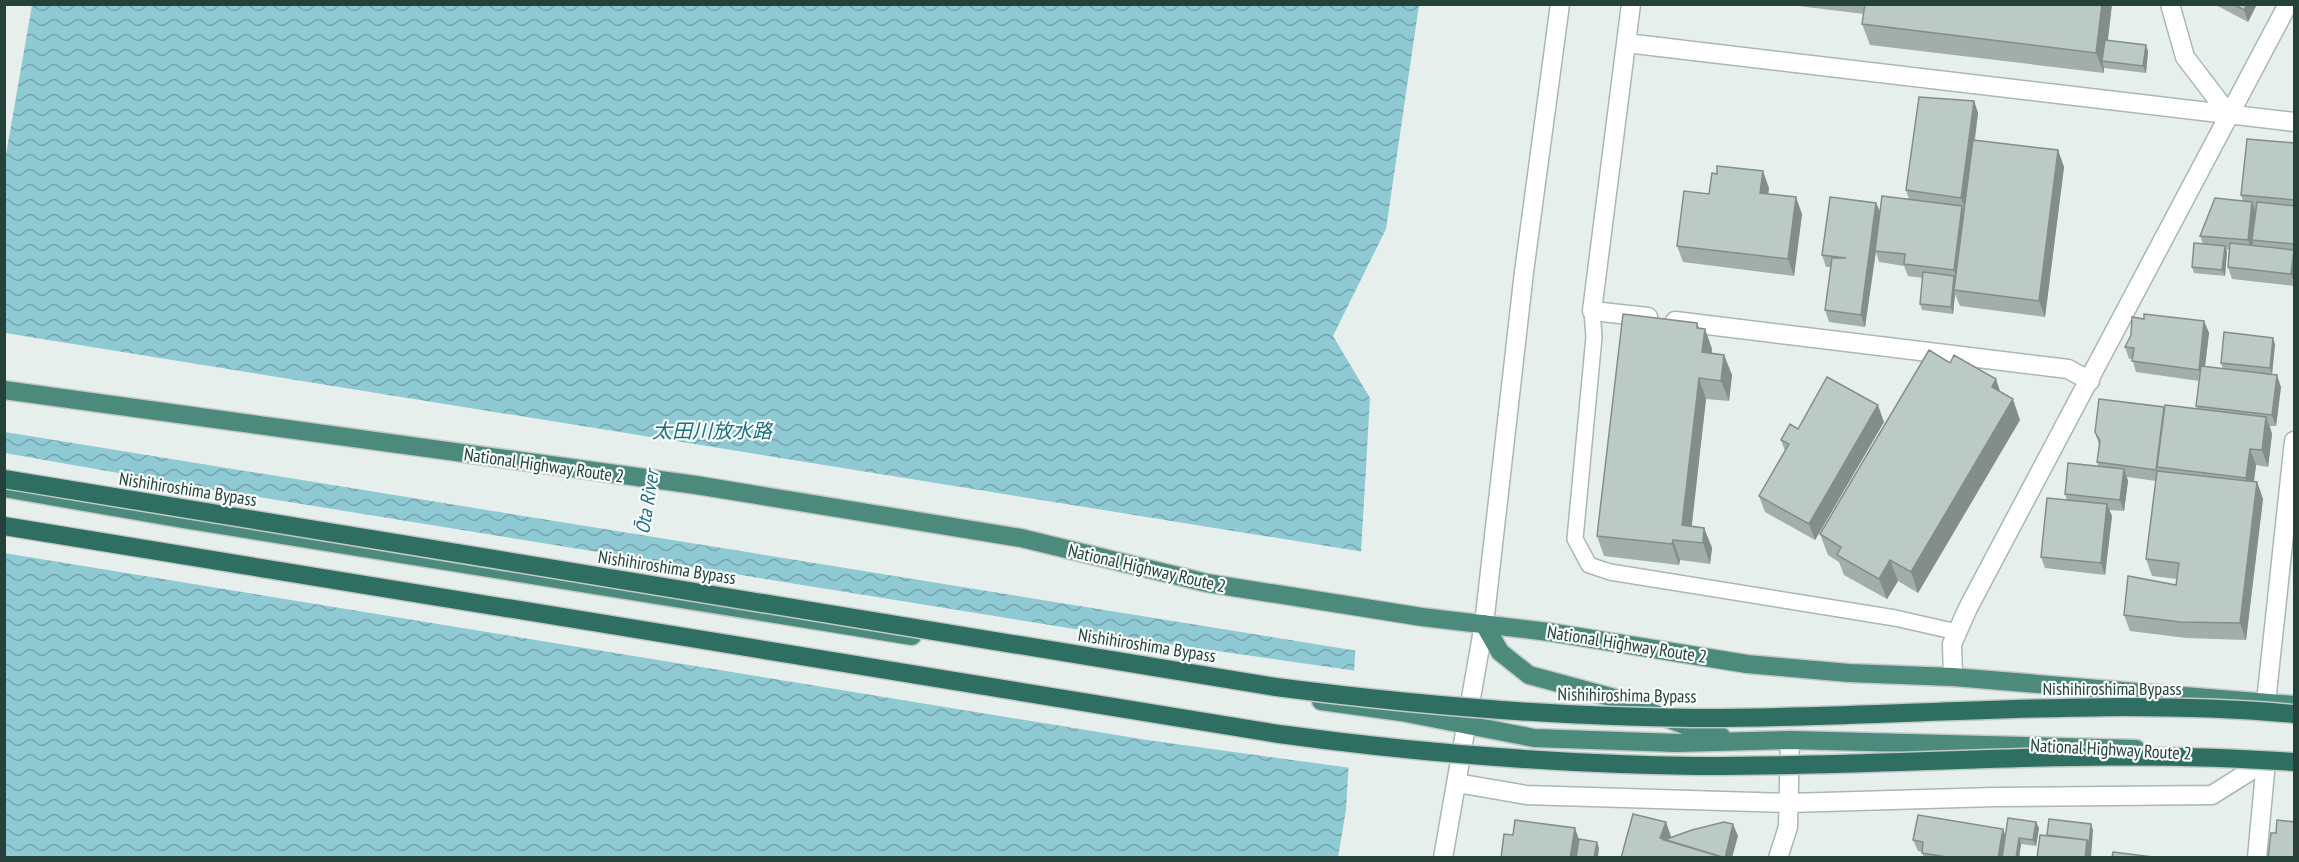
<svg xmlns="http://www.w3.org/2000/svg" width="2299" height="862" viewBox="0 0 2299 862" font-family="'PT Sans Narrow','Noto Sans JP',sans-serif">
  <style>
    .water { fill: url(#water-waves) }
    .pier { fill: #e6efeb }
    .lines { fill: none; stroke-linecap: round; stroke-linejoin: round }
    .service-casing { stroke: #a8b8b2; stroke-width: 18 }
    .minor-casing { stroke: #a8b8b2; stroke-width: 21 }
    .tertiary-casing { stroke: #a8b8b2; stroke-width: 21 }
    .trunk-casing { stroke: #c2cac8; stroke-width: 21 }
    .service { stroke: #fff; stroke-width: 15 }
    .minor { stroke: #fff; stroke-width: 18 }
    .tertiary { stroke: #fff; stroke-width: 18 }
    .trunk { stroke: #4c8a7c; stroke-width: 18 }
    .motorway-bridge-casing { stroke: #c2cac8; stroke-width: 21; stroke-linecap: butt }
    .motorway-bridge { stroke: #2f6f62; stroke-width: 18 }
    .wall { fill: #a1aea9 }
    .shaded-wall { fill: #838d89 }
    .building { fill: #bbcac4; stroke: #838d89; stroke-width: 1.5 }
    .labels { text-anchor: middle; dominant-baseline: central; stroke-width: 4.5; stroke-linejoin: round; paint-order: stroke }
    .street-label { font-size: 18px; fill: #24423a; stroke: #f7fbf9 }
    .water-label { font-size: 20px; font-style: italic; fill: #1c6f80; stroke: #f7fbf9 }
  </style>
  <defs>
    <pattern id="water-waves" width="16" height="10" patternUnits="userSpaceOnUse" patternTransform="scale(1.5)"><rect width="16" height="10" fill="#8ec9d4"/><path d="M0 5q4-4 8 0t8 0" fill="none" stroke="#74a5ad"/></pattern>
  </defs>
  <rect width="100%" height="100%" fill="#e6efeb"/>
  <path class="water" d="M32,5h1387l-33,224 -53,107 37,62 -24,412 -8,47 -1333,1 -1,-692z"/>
  <path class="pier" d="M5,333l1359,219 -6,99 -1353,-219z
    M5,453l210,37 946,153 196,28 -6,97 -204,-28 -1143,-187z"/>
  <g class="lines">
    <g class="service-casing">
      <path id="service" d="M1592,311l2,26 -19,202 14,26 21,7 285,46 62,14"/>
    </g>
    <g class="minor-casing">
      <path id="minor" d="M1631,4l-39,307 56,6
        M2170,4l15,53 45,59
        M1626,43l668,79
        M1675,321l393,48 22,12
        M2266,702l28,-261
        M1457,783l69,12 263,8 205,-6 218,-2 54,-34
        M1778,858l10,-31 2,-87
        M2257,858l9,-97"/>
    </g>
    <g class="tertiary-casing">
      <path id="tertiary" d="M1953,677l-1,-33 16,-36 320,-604
        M1443,858l41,-234 40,-352 36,-268"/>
    </g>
    <g class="trunk-casing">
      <path id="trunk" d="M4,390l692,95 325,53 186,45 215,34 127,15 198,32 102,9 104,4 341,28
        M4,488l179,31 729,117
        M1484,624l16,28 29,23 89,24 81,32 22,5
        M1321,701l80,11 133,26 143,5 113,-3 346,9"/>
    </g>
    <use href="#service" class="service"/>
    <use href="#minor" class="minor"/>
    <use href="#tertiary" class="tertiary"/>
    <use href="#trunk" class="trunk"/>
    <g class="motorway-bridge-casing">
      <path id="motorway-bridge" d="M4,479l1272,208c140,18 278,30 419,31 200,1 400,-22 599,-4
        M4,526l1275,208c139,19 278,30 418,32 199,1 398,-19 597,-4"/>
    </g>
    <use href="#motorway-bridge" class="motorway-bridge"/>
  </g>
  <path class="wall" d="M1782,4h330l-4,36 40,11 -2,22 -42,-5v5l-234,-28 -8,-21 2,-10z
    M2214,4h43l-9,18z
    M1974,101l4,12 -3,27 83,10 6,17 -19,150 -85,-11 -5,-12 -2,20 -31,-4 -2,-6 3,-26 -15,-2 -4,-10 -25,-4 -3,-10 -11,75 -36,-5 -4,-12 6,-43h-5l-4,-12 54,-52 4,10 29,-14 -3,-9z
    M2295,143v143l-63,-7 -4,-12 1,-17 -3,-1 1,3 -2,24 -31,-3 -2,-6 11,-23 -3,-8 43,-35 -2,-6z
    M1769,188l-1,6 34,20 -8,62 -111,-14 -6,-16 32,-52z
    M2144,319l60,2 5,12 -4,34 76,20 -5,39h-6l2,8 -4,33 -12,-2 -2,17h3l6,17 -17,141 -60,-2 -56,-7 -6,-16 52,-30 1,-6 -25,-3 -6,-17 10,-78 -29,-4 1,4 -4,30 -15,-1 3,6 -7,59 -60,-7 -4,-11 26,-57 -2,-6 33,-28 -1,-4 2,-17 -4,-13 69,-25 33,2 -1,-3 3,-25 -63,-9 -4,-13h-3l-4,-12z
    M1697,323l2,5 6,1 7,20v4l12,2 8,20 -3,26 -23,-2 -15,127 13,2 8,20 -2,16 -30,-4 -1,5 -75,-9 -7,-20z
    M2275,344l-3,30 -49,-5 -2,-6z
    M2001,392l19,28 -102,173 -20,-12 -11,18 -43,-24 -5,-13 -11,-7 -8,-21z
    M1884,422l-69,118 -50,-28 -6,-16 26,-45 -4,-11 17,-11z
    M2039,828l-3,18 -15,-2 -2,14h-95l-2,-6 -4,-1 -5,-11 90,-11 2,7z"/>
  <path class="shaded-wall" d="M2102,4h10l-7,58 -3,-1 2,7v5l-8,-20z
    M2247,4h10l-9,18 -4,-12z
    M2146,45l2,6 -2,22 -3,-7z
    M1974,101l4,12 -13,96 -4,-11z
    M2058,150l6,17 -19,150 -6,-16z
    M1763,171l6,17 -3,22 -6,-17z
    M1796,197l6,17 -8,62 -6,-17z
    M2252,202l4,11 -4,27 1,2 -1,10 -4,-12z
    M1876,203l5,11 -16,113 -4,-12z
    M1962,206l5,12 -9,64 -4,-12z
    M2225,246l2,6 -2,24 -3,-6z
    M2294,250l1,3v31l-4,-10z
    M1954,276l3,6 -3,8 1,4 -2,20 -2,-7z
    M2204,321l5,12 -6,49 -4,-12z
    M1697,323l6,16 2,-10 7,20 -3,23 -7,-20 -5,-24z
    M2273,338l2,6 -3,30 -2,-6z
    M1724,355l8,20 -3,26 -8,-20z
    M2277,375l4,12 -5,39 -4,-11z
    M1699,378l7,21 -16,143 -8,-17z
    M1996,379l7,21 -11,-13z
    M2013,399l7,21 -102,173 -7,-21z
    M1878,405l6,17 -69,118 -6,-16z
    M2266,417l6,17 -4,33 -6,-17z
    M2250,449l6,16 -4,30 -6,-17z
    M2124,469l4,12 -4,30 -4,-11z
    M2257,482l6,17 -17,141 -6,-17z
    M2107,504l5,12 -7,59 -4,-12z
    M1704,528l8,20 -2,16 -7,-21z
    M1673,540l7,20 -1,5 -7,-21z
    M1890,560l8,21 -11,18 -8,-20z
    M1666,822l6,17 -3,6 -9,-7z
    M2036,822l3,6 -3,18 -3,-6z
    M1733,824l5,12 -6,22h-7z
    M2091,824l2,6 -2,28h-6l2,-18z
    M1575,828l6,17 -2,13h-9z
    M2003,829l4,11 -3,18h-6z
    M2019,838l2,6 -2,14h-3z
    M1597,842l2,6 -1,10h-4z"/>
  <path class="building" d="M1865,4h237l-6,49 -234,-29z
    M2233,4h14l-3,6z
    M2105,40l41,5 -3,21 -41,-5z
    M1919,97l55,4 -13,97 -55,-8z
    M2247,139l48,4v57l-54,-5z
    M1973,140l85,10 -19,151 -85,-11z
    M1717,166l46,5 -3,22 36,4 -8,62 -111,-13 7,-55 25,3 3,-21 5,1z
    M1882,196l80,10 -8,64 -50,-6 1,-10 -30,-3z
    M1830,197l46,6 -15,112 -36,-5 7,-52h14l-24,-3z
    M2215,198l37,4 -4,38 -48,-4z
    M2257,202l38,4 -1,38 -42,-4z
    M2194,243l31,3 -3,24 -30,-3z
    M2230,243l64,7 -3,24 -63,-7z
    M1923,272l31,4 -3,31 -31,-3z
    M1623,314l74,9v5l8,1 -3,23 22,3 -3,26 -22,-3 -17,147 22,3 -1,15 -30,-3 -1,4 -75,-8z
    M2144,314l60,7 -5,49 -67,-9 2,-13 -9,-1 6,-12 1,-18 12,2z
    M2224,332l49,6 -3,30 -49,-5z
    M1929,350l21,13 4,-8 42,24 -4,8 21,12 -102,173 -21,-12 -11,19 -42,-24 4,-8 -21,-13z
    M2201,366l76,9 -5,40 -76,-9z
    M1827,377l51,28 -69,119 -50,-28 30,-52 -8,-4 9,-16 8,5z
    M2099,399l65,8 -8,63 -59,-8 3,-21 -5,-9z
    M2165,405l101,12 -4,33 -12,-1 -4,29 -89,-11z
    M2068,463l56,6 -4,31 -55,-6z
    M2157,471l100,11 -17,141 -60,-1 -56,-7 4,-39 48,9 3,-22 -33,-4z
    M2047,498l60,6 -6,59 -60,-6z
    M1633,814l33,8 -6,16 63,19 -1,1h-101z
    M1918,815l85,14 -5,29h-45l-31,-5 1,-11 -10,-2z
    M2008,818l28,4 -3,18 -14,-2 -3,20h-14z
    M2049,819l42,5 -2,20 -2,-4 -40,-5z
    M1515,820l60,8 -5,30h-69l3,-24 9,1z
    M2277,820l18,2v36h-27l3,-25h5z
    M1724,822l9,2 -8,34 -61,-18 28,-10z
    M2040,835l47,5 -2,18h-48z
    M1579,839l18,3 -3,16h-18z
    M2113,852l48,6h-49z"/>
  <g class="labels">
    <g class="street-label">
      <text transform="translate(544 465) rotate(8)">National Highway Route 2</text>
      <text transform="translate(188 489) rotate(9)">Nishihiroshima Bypass</text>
      <text transform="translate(667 567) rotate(9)">Nishihiroshima Bypass</text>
      <text transform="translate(1147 568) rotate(13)">National Highway Route 2</text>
      <text transform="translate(1627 644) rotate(9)">National Highway Route 2</text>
      <text transform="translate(1147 645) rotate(9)">Nishihiroshima Bypass</text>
      <text x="2112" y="688">Nishihiroshima Bypass</text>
      <text transform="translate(1627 695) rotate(1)">Nishihiroshima Bypass</text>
      <text transform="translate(2111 749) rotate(3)">National Highway Route 2</text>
    </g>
    <g class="water-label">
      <text x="712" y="431">太田川放水路</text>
      <text transform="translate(647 502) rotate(-81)">Ōta River</text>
    </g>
  </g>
  <rect width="2299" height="862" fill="none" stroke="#24423a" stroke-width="12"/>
</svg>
